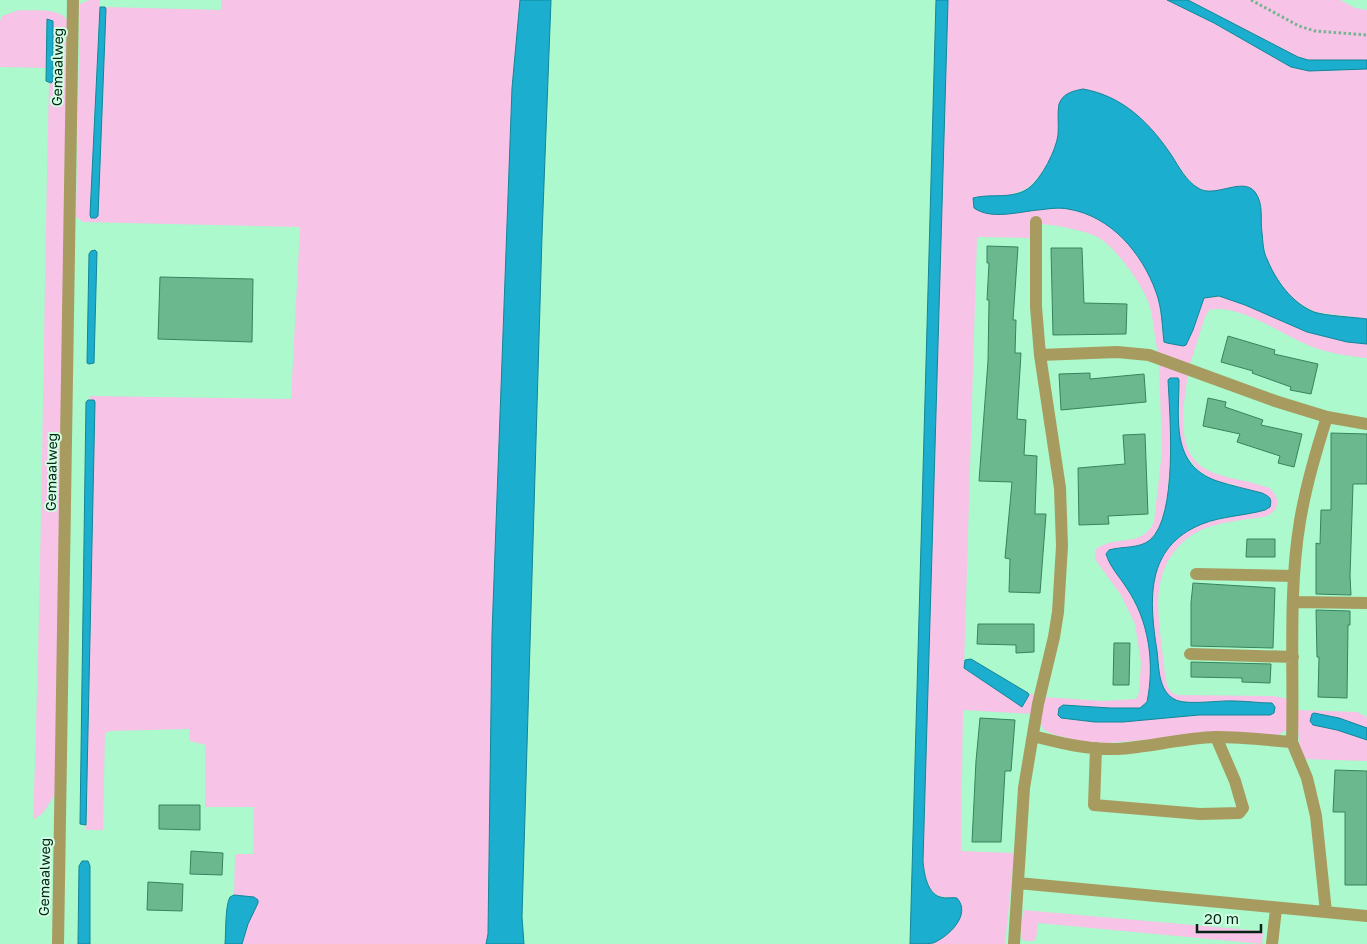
<svg xmlns="http://www.w3.org/2000/svg" width="1367" height="944" viewBox="0 0 1367 944" font-family="'Golos Text',sans-serif">
  <style>
    .green { fill: #f7c3e6; fill-rule: evenodd }
    .water { fill: #1baecf; stroke: #148597 }
    .building { fill: #6bb88e; stroke: #36845d }
    .lines { fill: none; stroke-linecap: round; stroke-linejoin: round }
    .path { stroke: #75b490; stroke-width: 3; stroke-dasharray: 2.5 2.5; stroke-linecap: butt }
    .minor { stroke: #a79b5f; stroke-width: 12 }
    .labels { text-anchor: middle; dominant-baseline: central; stroke-width: 4; stroke-linejoin: round; paint-order: stroke }
    .street-label { font-size: 14px; fill: #042515; stroke: #d1fee3 }
  </style>
  <rect width="100%" height="100%" fill="#abf9cc"/>
  <path class="green" d="M89,0h11l-10,215 1,3h5l2,-2 8,-206 -1,-3 116,3v-10h299l-8,88 -20,546 -4,300 -2,10h-244l12,-47 -20,-2 1,-41h18l1,-47h-49v-62l-15,-4 -1,-12 -78,2 -6,2 -2,97h-17l9,-428 -1,-2h-4v-4l201,3 9,-172 -217,-5 -7,-5 4,-213z
    M948,0h219l47,23 77,44 31,4 45,-2v250l-52,-7 -23,-13 -17,-24 -9,-17 -5,-31v-21l-9,-18 -9,-2 -29,6 -15,-3 -12,-11 -27,-39 -100,-36 -2,33 -7,21 -10,17 -13,14 -20,8h-25l17,18c22,-2 47,-9 69,-5 41,7 78,47 88,87 4,15 5,30 7,45l22,4 7,-15 11,-32 15,-2 128,46 20,2v14c-19,-2 -40,-5 -57,-12 -28,-11 -71,-43 -101,-36l-4,7 -15,47 -32,-11c-4,-16 -4,-34 -9,-49 -6,-19 -33,-56 -50,-66 -11,-7 -47,-14 -60,-14l-9,14 -53,-1 -13,431 58,39 7,-12 -1,-2 7,2 -4,19 -68,-4 -2,140v1l52,2 1,4 -9,87h-73l4,-3 14,-44c-21,3 -25,-19 -27,-36z
    M1188,0h152l15,8 12,2v50h-59l-10,-3z
    M19,10c14,1 40,-3 48,10l-11,773 -13,20 -10,7c9,-246 10,-492 16,-737l2,-1 -5,-62v48l-46,-1v-46l2,-5z
    M1159,364l29,10c-5,35 -16,86 29,100 17,6 35,7 52,14 9,7 13,19 0,27 -6,3 -15,3 -22,4 -19,3 -42,6 -58,18 -35,27 -33,64 -28,104 2,15 3,30 6,45l5,7 5,2 97,1 14,3v30l-10,6 -124,4 -46,4 -22,-1 -31,-7 -11,-5 -3,-5v-8l3,-20 59,4 33,-2 3,-6 2,-30 -6,-39 -14,-29 -26,-36 1,-10c20,-15 45,0 58,-27l8,-71zM1179,381v54l6,19 14,17 16,10 20,4 30,25c-20,5 -41,6 -60,13 -26,8 -49,33 -52,60 -3,20 0,42 3,61 2,17 1,43 15,53 14,10 43,3 60,4 13,1 28,9 39,14h-71l-76,7h-28l-33,-4 2,-13 46,3h30l7,-6c5,-23 4,-50 -1,-74 -4,-15 -14,-28 -20,-42 -5,-12 -8,-25 -12,-37 10,-1 24,-1 33,-7 28,-17 21,-92 23,-120 1,-14 6,-28 9,-41z
    M1297,710l60,2 10,5v11l-28,-10 -25,-5 -1,12 24,5 30,10v21l-64,-2 -4,-17z
    M1023,910l238,21 2,2 -1,11 -224,-21 -2,16 -3,2h-7l-4,-2 -1,-4z"/>
  <path class="water" d="M520,0h31l-9,236 -20,681 2,27h-38l2,-10 4,-300 20,-546z
    M936,0h12l-25,861c1,12 4,32 17,36 6,2 12,0 17,1 15,17 -9,39 -24,45 -6,1 -17,1 -23,1z
    M1167,0h21l110,57 10,3h59v9l-58,2 -18,-4 -77,-44z
    M100,7h5l1,2 -8,207 -2,2h-5l-1,-3z
    M47,19l6,2v60l-2,2 -5,-2z
    M1083,89c40,7 67,34 89,67 7,11 14,25 26,32 16,11 45,-12 57,4 9,12 5,27 7,41 1,8 1,19 5,26 9,22 25,44 47,53 12,4 39,5 53,7v25l-20,-2 -40,-10 -62,-27 -26,-9 -15,2 -11,32 -7,15 -3,1 -16,-3 -3,-1c-2,-17 -2,-34 -8,-50 -14,-39 -45,-76 -88,-83 -10,-2 -20,0 -30,1 -20,2 -47,10 -64,-2l-1,-10c19,-5 39,2 56,-10 13,-10 27,-38 29,-53 1,-10 -1,-21 1,-31 4,-11 14,-13 24,-15z
    M95,250l2,2 -3,111 -5,1 -2,-1 2,-109 2,-3z
    M1170,378h8l1,2c0,38 -9,85 38,101 15,5 30,8 45,12 8,4 10,5 8,14l-5,3c-21,6 -43,6 -63,14 -57,23 -53,76 -45,127 2,16 1,39 17,48 11,7 45,1 60,2 12,0 25,2 38,2l3,4 -1,6 -4,2h-71l-76,7h-28l-34,-4 -3,-3 1,-7 4,-3 47,3h30l7,-6c8,-39 2,-82 -21,-115 -7,-11 -16,-20 -20,-33l3,-4c13,-4 30,-1 41,-10 28,-24 20,-124 18,-160z
    M88,400h6l1,2 -9,423 -6,-1 6,-422z
    M971,659l57,34 1,2 -7,12 -58,-39 1,-8z
    M1314,713l25,5 28,10v12l-30,-10 -24,-5 -3,-4 2,-7z
    M82,861h6l2,5v78h-12l1,-78z
    M234,895l20,2 4,3v3l-10,21 -6,20h-17c1,-12 0,-38 5,-47z"/>
  <path class="building" d="M987,246l31,1 -5,73h3l-1,33h6l-4,66 9,1 -2,35 13,1 -2,58h11l-6,79 -31,-1 1,-33 -5,-1 7,-76 -33,-1 9,-120 1,-61h-2l2,-37h-2z
    M1051,248h31l2,55 43,1 -1,30 -73,1z
    M160,277l93,2 -1,63 -94,-3z
    M1228,336l47,14 -1,4 44,10 -7,30 -21,-4 1,-3 -39,-14 1,-2 -32,-9z
    M1090,373v6l54,-5 2,28 -85,8 -2,-36z
    M1208,398l18,4 -1,5 38,13 -2,5 41,9 -8,33 -16,-4 2,-7 -43,-14 3,-8 -37,-8z
    M1331,433l36,1v50h-14l-3,92 1,19 -35,-1v-51l4,1 1,-34h10z
    M1145,434l3,80 -40,2 1,8 -30,1 -1,-57 47,-4 -2,-29z
    M1247,539h28v18h-29z
    M1193,583l82,5 -2,60 -82,-2v-43z
    M1316,610l34,1v14h-2l-1,73 -29,-1 1,-40h-2z
    M978,624h56v28l-18,1v-8l-39,-1z
    M1114,643h16l-1,42h-16z
    M1191,662l80,2 -1,19 -28,-1v-4l-51,-1z
    M980,718l35,2 -4,51h-6l-4,71h-29l4,-81z
    M1335,770l32,1v114h-22v-73h-12z
    M159,805h41v25l-41,-1z
    M191,851l32,2 -1,22 -32,-1z
    M148,882l35,2 -1,27 -35,-1z"/>
  <g class="lines">
    <path class="path" d="M1251,0l48,26 16,5 52,4"/>
    <path class="minor" d="M1040,355l77,-3 32,3 126,46 52,16 40,7
      M1196,574l98,2
      M1293,602l74,1
      M1190,654l103,3
      M1033,736c27,7 56,14 84,13 33,-2 65,-11 99,-12 25,0 51,3 76,5l15,36 9,38 10,96
      M1292,742c2,-73 -4,-149 8,-221 6,-36 16,-70 27,-104
      M1096,748l-2,57 106,9 39,-1 4,-5 -1,-3 -7,-24 -19,-44
      M1018,883l349,33
      M58,944l15,-944
      M1014,944l10,-156 14,-84 16,-67 4,-25 4,-66 -2,-58 -20,-133 -4,-48v-85
      M1272,944l4,-35"/>
  </g>
  <g class="labels">
    <g class="street-label">
      <text transform="translate(57 67) rotate(-89)">Gemaalweg</text>
      <text transform="translate(51 472) rotate(-89)">Gemaalweg</text>
      <text transform="translate(44 877) rotate(-89)">Gemaalweg</text>
    </g>
  </g>
  <path d="M1197 924v8h64v-8" fill="none" stroke="#042515" stroke-width="2.5"/>
  <text x="1204" y="924" font-size="15" fill="#042515" stroke="#d1fee3" stroke-width="4" paint-order="stroke">20 m</text>
</svg>
